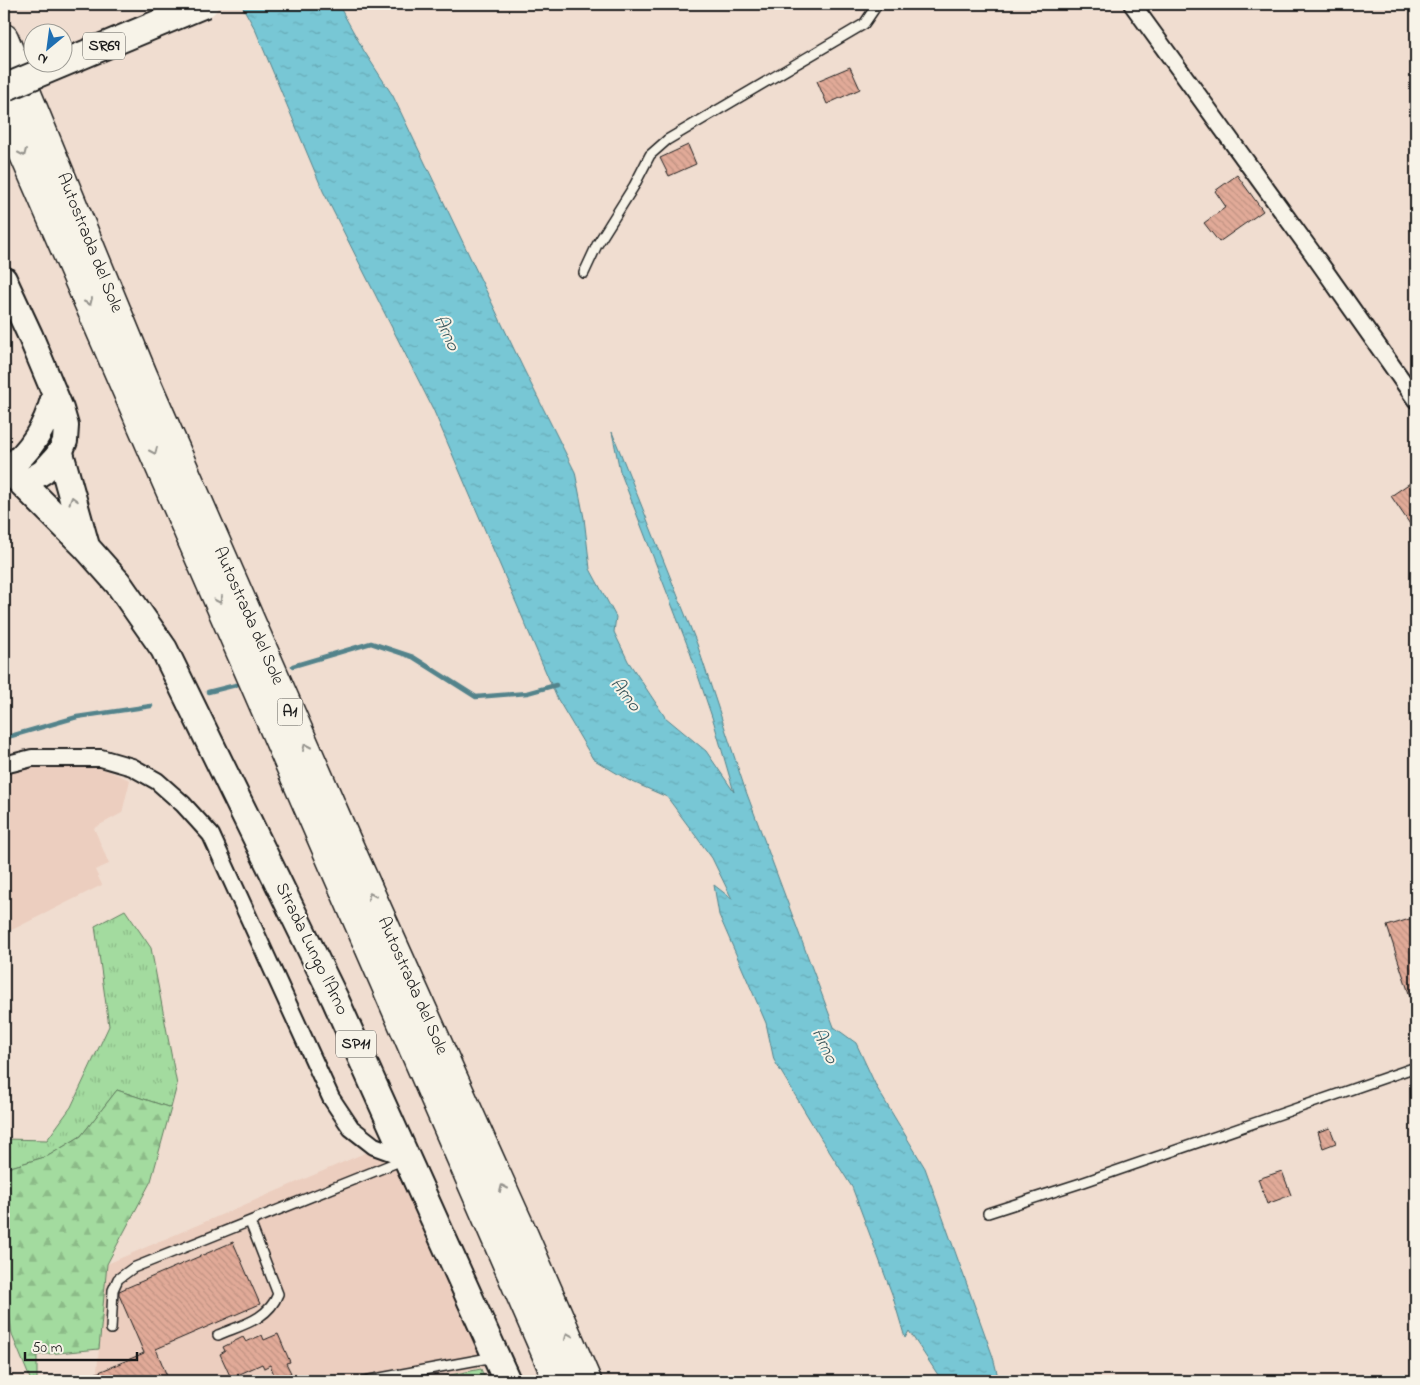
<svg xmlns="http://www.w3.org/2000/svg" width="1420" height="1385" viewBox="0 0 1420 1385" font-family="'Indie Flower',sans-serif">
  <style>
    .built { fill: #eccebf }
    .grass { fill: url(#grass-tufts); stroke: #607c5e }
    .forest { fill: url(#forest-firs); stroke: #607c5e }
    .water { fill: url(#water-ripples); stroke: #53838b }
    .lines { fill: none; stroke-linecap: round; stroke-linejoin: round }
    .stream { stroke: #53838b; stroke-width: 4.5 }
    .building { fill: url(#building-back-hatch); stroke: #1c1c1c }
    .lane-casing { stroke: #1c1c1c; stroke-width: 12 }
    .street-casing { stroke: #1c1c1c; stroke-width: 20 }
    .secondary-casing { stroke: #1c1c1c; stroke-width: 28 }
    .primary-casing { stroke: #1c1c1c; stroke-width: 30 }
    .highway-casing { stroke: #1c1c1c; stroke-width: 31 }
    .lane { stroke: #f7f3e8; stroke-width: 9 }
    .street { stroke: #f7f3e8; stroke-width: 16 }
    .secondary { stroke: #f7f3e8; stroke-width: 24 }
    .primary { stroke: #f7f3e8; stroke-width: 26 }
    .highway { stroke: #f7f3e8; stroke-width: 28 }
    .primary-bridge-casing { stroke: #1c1c1c; stroke-width: 30; stroke-linecap: butt }
    .primary-bridge { stroke: #f7f3e8; stroke-width: 26 }
    .oneway { stroke: #94928c }
    .labels { text-anchor: middle; dominant-baseline: central; stroke-width: 4; stroke-linejoin: round; paint-order: stroke }
    .shield { fill: #f7f3e8; stroke: #5e5c59; stroke-width: 1 }
    .shield-label { font-size: 16px; font-weight: bold; fill: #1c1c1c }
    .street-label { font-size: 18px; fill: #1c1c1c; stroke: #f7f3e8 }
    .water-label { font-size: 19px; font-style: italic; fill: #3c585d; stroke: #f7f3e8 }
  </style>
  <defs>
    <pattern id="grass-tufts" width="24" height="20" patternUnits="userSpaceOnUse" patternTransform="scale(1.25)"><rect width="24" height="20" fill="#a3db9f"/><path d="M3 7l-1-3M5 7V3M7 7l1-3M15 17l-1-3M17 17v-4M19 17l1-3" fill="none" stroke="#8cbb88"/></pattern>
    <pattern id="forest-firs" width="22" height="20" patternUnits="userSpaceOnUse" patternTransform="scale(1.25)"><rect width="22" height="20" fill="#a3db9f"/><path d="M5 1l3.5 6h-7zM16 11l3.5 6h-7z" fill="#8cbb88"/></pattern>
    <pattern id="water-ripples" width="26" height="14" patternUnits="userSpaceOnUse" patternTransform="scale(1.25)"><rect width="26" height="14" fill="#78c7d5"/><path d="M2 4q2-2 4 0t4 0M15 11q2-2 4 0t4 0" fill="none" stroke="#67aab6"/></pattern>
    <pattern id="building-back-hatch" width="6" height="6" patternUnits="userSpaceOnUse" patternTransform="scale(1.25)"><rect width="6" height="6" fill="#e1aa98"/><path d="M-1 5l2 2M0 0l6 6M5-1l2 2" fill="none" stroke="#c09282"/></pattern>
  </defs>
  <rect width="100%" height="100%" fill="#f0ddd0"/>
  <filter id="ink" filterUnits="userSpaceOnUse"><feTurbulence type="fractalNoise" baseFrequency=".02" numOctaves="2"/><feDisplacementMap in="SourceGraphic" scale="10" xChannelSelector="R" yChannelSelector="G"/><feConvolveMatrix kernelMatrix="1 2 1 2 8 2 1 2 1" color-interpolation-filters="sRGB"/></filter>
  <g filter="url(#ink)">
    <path class="built" d="M4,757l97,11 29,12 -8,33 -28,15 15,36 -14,6 7,15 -98,49z
      M388,1143l99,224 -67,14h-324l11,-117z"/>
    <path class="grass" d="M125,910l26,38 26,137 -6,23 -54,-18 -36,46 -33,20 -44,13v-30l43,1 24,-33 38,-81 -14,-100z"/>
    <path class="forest" d="M117,1090l54,18 -20,73 -44,83 -8,85 -62,6v26h-6l-19,-46 -8,-61v-65l5,-21 -5,-19 44,-13 33,-20z
      M481,1369l5,12h-66z"/>
    <path class="water" d="M241,4h97l26,47 29,45 130,272 52,104 9,46 6,51 26,48 -2,15 14,29 37,56 41,34 28,41 -20,-69 -24,-71 -70,-181 -8,-39 85,212 47,142 90,241 22,16 21,45 48,80 68,189 6,24h-57l-33,-50 -4,7 -13,-44 -40,-107 -30,-47 -48,-80 -8,-37 -47,-108 -5,-30 18,14 -20,-41 -45,-61 -39,-17 -35,-21 -36,-61 -124,-289 -110,-218 -68,-162z"/>
    <g class="lines">
      <path class="stream" d="M293,666l78,-23 42,14 63,40 51,-4 29,-8
        M208,692l28,-7
        M4,738l73,-21 74,-11"/>
    </g>
    <path class="building" d="M850,67l10,22 -33,15 -10,-23z
      M688,145l8,19 -27,12 -9,-18z
      M1237,175l26,36 -44,31 -15,-19 22,-16 -11,-16z
      M1410,483l6,9v41l-25,-37z
      M1416,917v92h-2l-27,-83z
      M1330,1128l6,15 -13,5 -5,-16z
      M1282,1171l9,24 -24,9 -9,-25z
      M233,1242l27,62 -104,45 13,32h-91l66,-28 -25,-58v-4z
      M278,1334l12,28 -4,1 5,10 -15,6 -6,-14 -6,3 -2,-4 -31,14 -11,-24 5,-3 -2,-4 20,-10 3,5 16,-7 2,5z"/>
    <g class="lines">
      <g class="lane-casing">
        <path id="lane" d="M584,273l13,-28 37,-59 16,-31 17,-15 197,-116 11,-16 1,-4
          M988,1213l93,-30 335,-116
          M111,1329l2,-39 5,-11 15,-11 272,-109
          M218,1335c23,-10 50,-15 60,-41l-28,-72
          M364,1381l130,-24"/>
      </g>
      <g class="street-casing">
        <path id="street" d="M1132,4l179,247 105,149
          M4,765l28,-7h69l31,9 25,14 26,23 28,31 120,263 20,30 23,18 33,12"/>
      </g>
      <g class="secondary-casing">
        <path id="secondary" d="M4,279l26,56 31,74 5,17 -1,15 -5,12 -17,19 -20,12
          M8,468c25,-18 38,-43 46,-72"/>
      </g>
      <g class="primary-casing">
        <path id="primary" d="M60,453l26,93
          M4,465l82,82 32,36 46,66 171,350 172,382"/>
      </g>
      <g class="highway-casing">
        <path id="highway" d="M4,38l139,337 202,462 177,394 65,150
          M4,109l554,1272"/>
      </g>
      <use href="#lane" class="lane"/>
      <use href="#street" class="street"/>
      <use href="#secondary" class="secondary"/>
      <use href="#primary" class="primary"/>
      <use href="#highway" class="highway"/>
      <g class="primary-bridge-casing">
        <path id="primary-bridge" d="M4,88l201,-84"/>
      </g>
      <use href="#primary-bridge" class="primary-bridge"/>
    </g>
    <defs><path id="oneway-chevron" d="M-2-3.5L2.5 0L-2 3.5" fill="none" stroke-width="1.6" stroke-linecap="round" stroke-linejoin="round" transform="scale(1.25)"/></defs>
    <g class="oneway">
      <use href="#oneway-chevron" transform="translate(23 153) rotate(66)"/>
      <use href="#oneway-chevron" transform="translate(89 302) rotate(66)"/>
      <use href="#oneway-chevron" transform="translate(154 451) rotate(66)"/>
      <use href="#oneway-chevron" transform="translate(73 500) rotate(-106)"/>
      <use href="#oneway-chevron" transform="translate(219 600) rotate(66)"/>
      <use href="#oneway-chevron" transform="translate(306 747) rotate(-114)"/>
      <use href="#oneway-chevron" transform="translate(371 896) rotate(-114)"/>
      <use href="#oneway-chevron" transform="translate(503 1188) rotate(-114)"/>
      <use href="#oneway-chevron" transform="translate(568 1336) rotate(-113)"/>
    </g>
  </g>
  <g class="labels">
    <g class="shield">
      <rect x="83" y="32.5" width="42" height="27" rx="4"/>
      <rect x="277.5" y="698.5" width="25" height="27" rx="4"/>
      <rect x="336" y="1030.5" width="40" height="27" rx="4"/>
    </g>
    <g class="shield-label">
      <text x="104" y="46">SR69</text>
      <text x="290" y="712">A1</text>
      <text x="356" y="1044">SP11</text>
    </g>
    <g class="street-label">
      <text transform="translate(89 243) rotate(68)">Autostrada del Sole</text>
      <text transform="translate(248 616) rotate(66)">Autostrada del Sole</text>
      <text transform="translate(311 949) rotate(64)">Strada Lungo l'Arno</text>
      <text transform="translate(412 986) rotate(66)">Autostrada del Sole</text>
    </g>
    <g class="water-label">
      <text transform="translate(446 333) rotate(65)">Arno</text>
      <text transform="translate(625 695) rotate(52)">Arno</text>
      <text transform="translate(824 1046) rotate(64)">Arno</text>
    </g>
  </g>
  <rect width="1420" height="1385" fill="none" stroke="#f7f3e8" stroke-width="20"/>
  <rect x="10" y="10" width="1400" height="1365" fill="none" stroke="#1c1c1c" stroke-width="2" filter="url(#ink)"/>
  <g transform="translate(48 48) rotate(209)"><circle r="24" fill="#f7f3e8" stroke="#9f9d96"/>
  <path d="M0-4L9 19L0 12L-9 19Z" fill="#1f6fb2"/>
  <text y="-8" font-size="14" font-weight="bold" text-anchor="middle" fill="#1c1c1c">N</text>
  </g>
  <path d="M25 1352v8h112v-8" fill="none" stroke="#1c1c1c" stroke-width="2.5"/>
  <text x="32" y="1352" font-size="15" fill="#1c1c1c" stroke="#f7f3e8" stroke-width="4" paint-order="stroke">50 m</text>
</svg>
